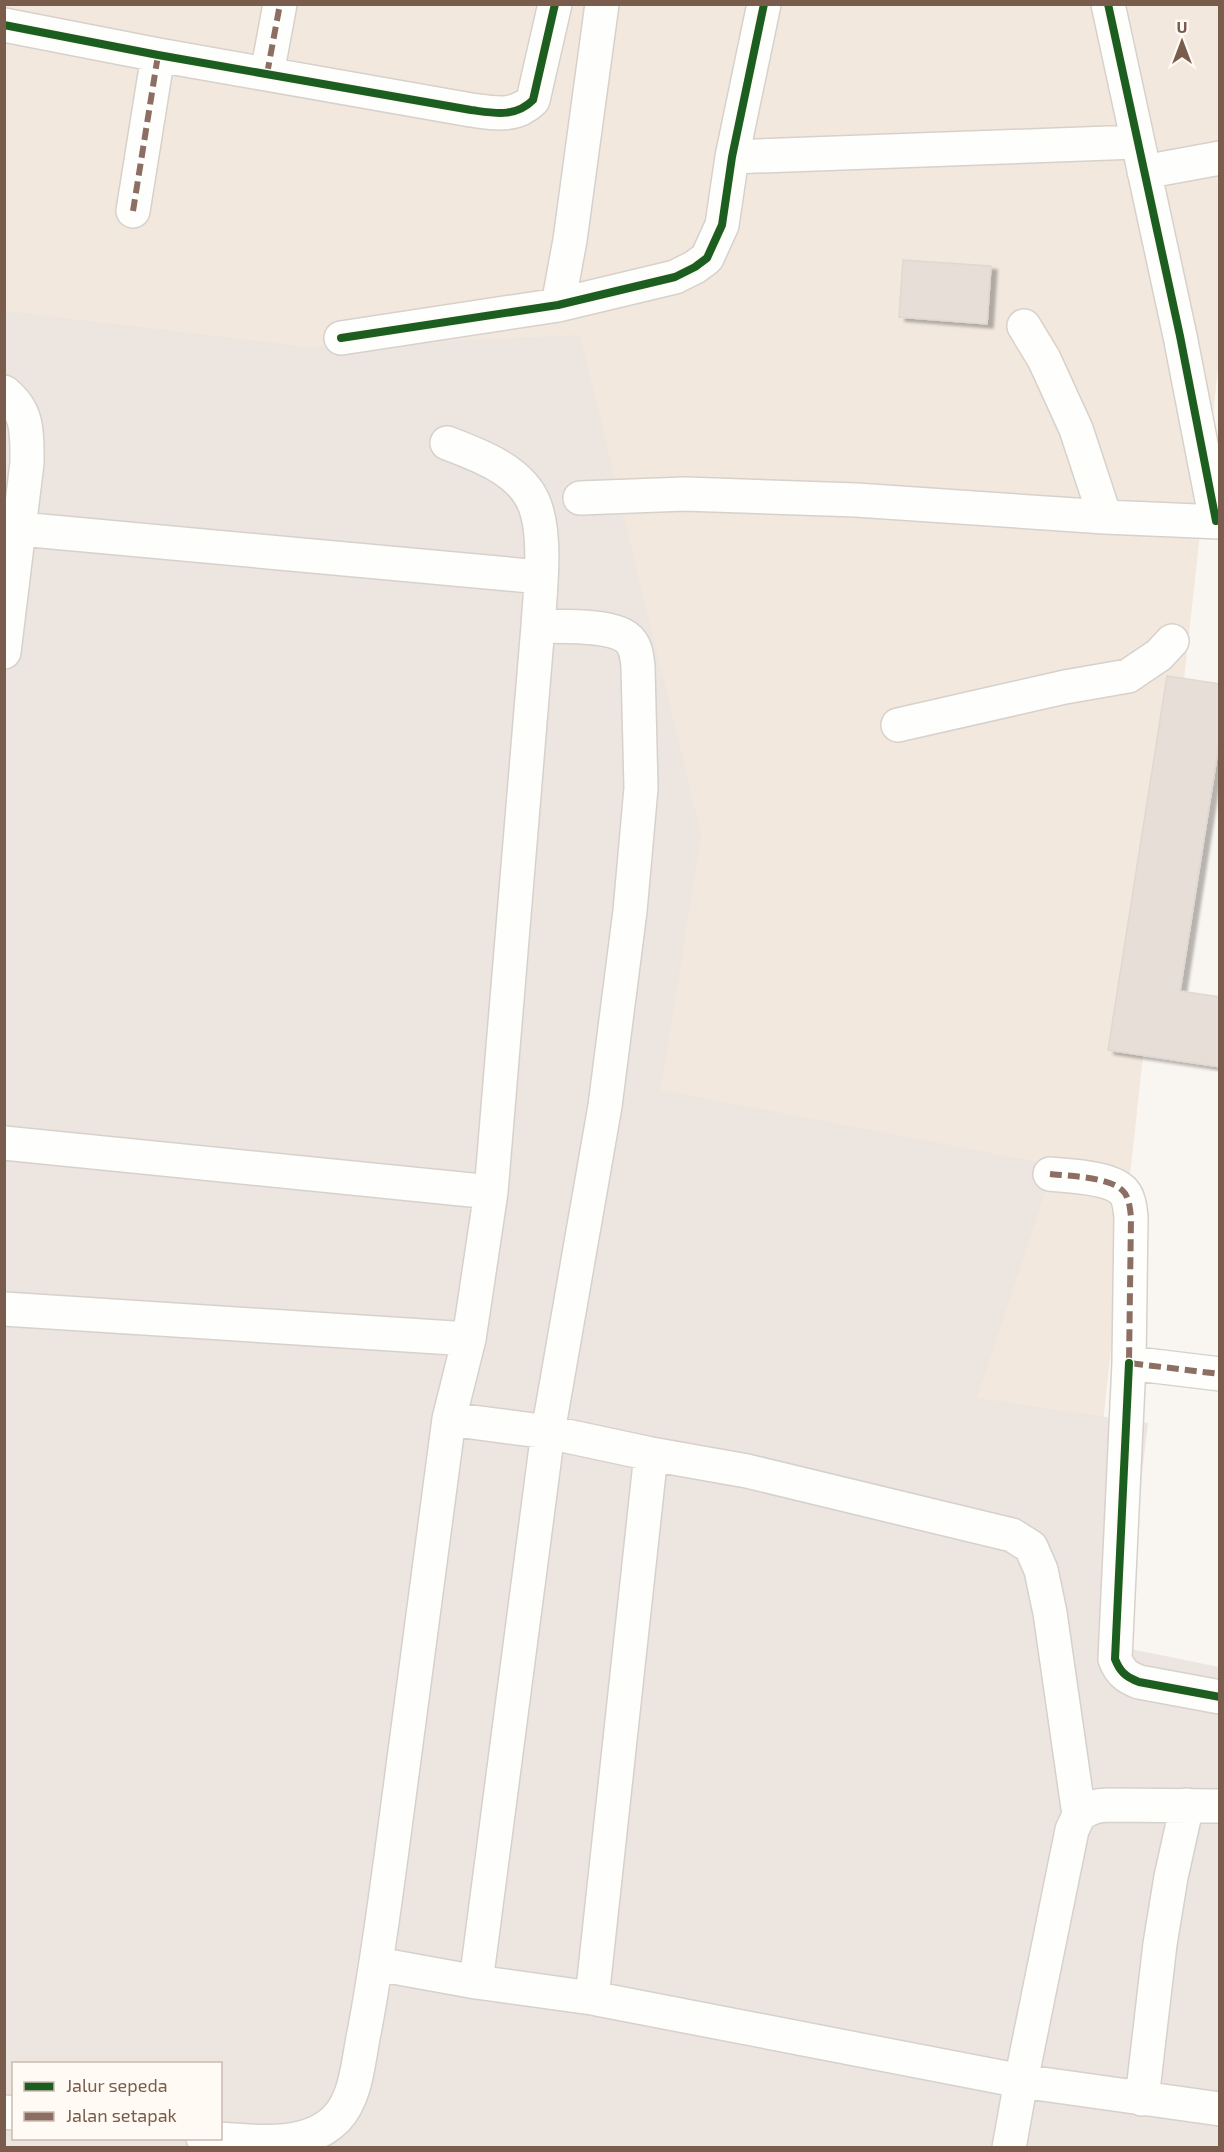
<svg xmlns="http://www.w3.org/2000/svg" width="1224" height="2152" viewBox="0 0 1224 2152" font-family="'Exo 2',sans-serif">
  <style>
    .residential { fill: #f2e8de; fill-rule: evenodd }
    .industrial { fill: #ede5e0; fill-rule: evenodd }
    .building { fill: #e6ded7; stroke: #e2d8d2; stroke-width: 1.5; filter: url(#shadow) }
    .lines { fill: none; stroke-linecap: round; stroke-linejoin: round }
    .minor-casing { stroke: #d7d1cb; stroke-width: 36 }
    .minor { stroke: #fefefd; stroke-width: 33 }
    .quiet { stroke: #8d6e63; stroke-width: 6; stroke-dasharray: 12 6; stroke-linecap: butt }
    .cycleway-casing { stroke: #fffaf3; stroke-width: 11 }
    .cycleway { stroke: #1b5e20; stroke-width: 8 }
  </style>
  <defs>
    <filter id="shadow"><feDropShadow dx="6" dy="4" stdDeviation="1.5" flood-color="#0004"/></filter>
  </defs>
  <rect width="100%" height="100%" fill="#f9f5f0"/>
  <path class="residential" d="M5,5h1214v354l-195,1788 -1019,1zM14,2064h206v74h-206z"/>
  <path class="industrial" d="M5,311l303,36 272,-12 121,499 -40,256 393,75 -77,233 171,25 -27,224 98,20v480l-1214,1zM14,2064h206v74h-206z"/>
  <path class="building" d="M903,260l88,6 -4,58 -88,-7z
    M1167,676l53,8v53l-40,254 40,6v70l-112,-17z"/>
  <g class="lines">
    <g class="minor-casing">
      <path id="minor" d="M1108,4l72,332 36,185
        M4,25l154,30 313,55c23,3 44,8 62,-10l22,-96
        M267,74l13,-70
        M732,157l404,-15
        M1144,172l76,-14
        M133,211l25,-156
        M558,305l12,-65 32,-236
        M1024,326l20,33 32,70 29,88
        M341,338l217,-33 117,-28 20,-10 12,-9 15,-33 10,-68 32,-153
        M4,392c25,20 23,41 23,71l-23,189
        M580,498l105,-4 171,6 249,17 115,5
        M20,529l521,48
        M898,725l167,-38 63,-11 31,-21 13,-14
        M4,1143l487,49
        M1050,1174c18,2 59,3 72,16 7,6 8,18 9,27l-2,146 91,11
        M4,1309l465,30
        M1129,1363l-14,296c5,13 11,18 24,23l81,15
        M449,1419l99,13 103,22 96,17 265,64 19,12 10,23 9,43 29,202
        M1220,1806l-112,-1 -11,1 -10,4 -8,5 -7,15 -51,251 199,28
        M377,1964l99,18 116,16 429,83 -12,67
        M476,1982l72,-550 57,-326 25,-195 11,-123 -3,-121c-1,-11 -2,-23 -12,-30 -18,-13 -65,-10 -88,-11
        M592,1998l59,-544
        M1142,2099l18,-155 11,-67 16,-72
        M4,2112l10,1
        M203,2138c42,2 102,14 134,-20 20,-22 21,-57 27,-85 13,-68 22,-137 31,-206 18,-136 36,-272 54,-408l20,-80 22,-147 47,-566c2,-33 9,-88 -3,-120 -12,-35 -56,-51 -88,-63"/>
    </g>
    <use href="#minor" class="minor"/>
    <path class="quiet" d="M267,74l13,-70
      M133,211l25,-156
      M1050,1174c18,2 59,3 72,16 7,6 8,18 9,27l-2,146 91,11"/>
    <g class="cycleway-casing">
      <path id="cycleway" d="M1108,4l72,332 36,185
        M4,25l154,30 313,55c23,3 44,8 62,-10l22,-96
        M341,338l217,-33 117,-28 20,-10 12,-9 15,-33 10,-68 32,-153
        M1129,1363l-14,296c5,13 11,18 24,23l81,15"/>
    </g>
    <use href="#cycleway" class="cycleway"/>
  </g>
  <rect width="1224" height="2152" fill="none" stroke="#7a5c4d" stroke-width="12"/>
  <rect x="12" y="2062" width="210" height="78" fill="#fffaf3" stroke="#cabbb1" stroke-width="1.5"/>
  <rect x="24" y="2082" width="30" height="9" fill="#1b5e20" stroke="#cabbb1" stroke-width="1.5"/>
  <text x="66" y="2092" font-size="18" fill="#7a5c4d">Jalur sepeda</text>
  <rect x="24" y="2112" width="30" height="9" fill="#8d6e63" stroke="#cabbb1" stroke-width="1.5"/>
  <text x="66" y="2122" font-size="18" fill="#7a5c4d">Jalan setapak</text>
  <g transform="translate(1182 42)" stroke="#fffaf3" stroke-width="4.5" paint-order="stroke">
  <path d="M0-4.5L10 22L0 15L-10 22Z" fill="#7a5c4d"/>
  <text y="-9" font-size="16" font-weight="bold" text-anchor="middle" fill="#7a5c4d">U</text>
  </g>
</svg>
